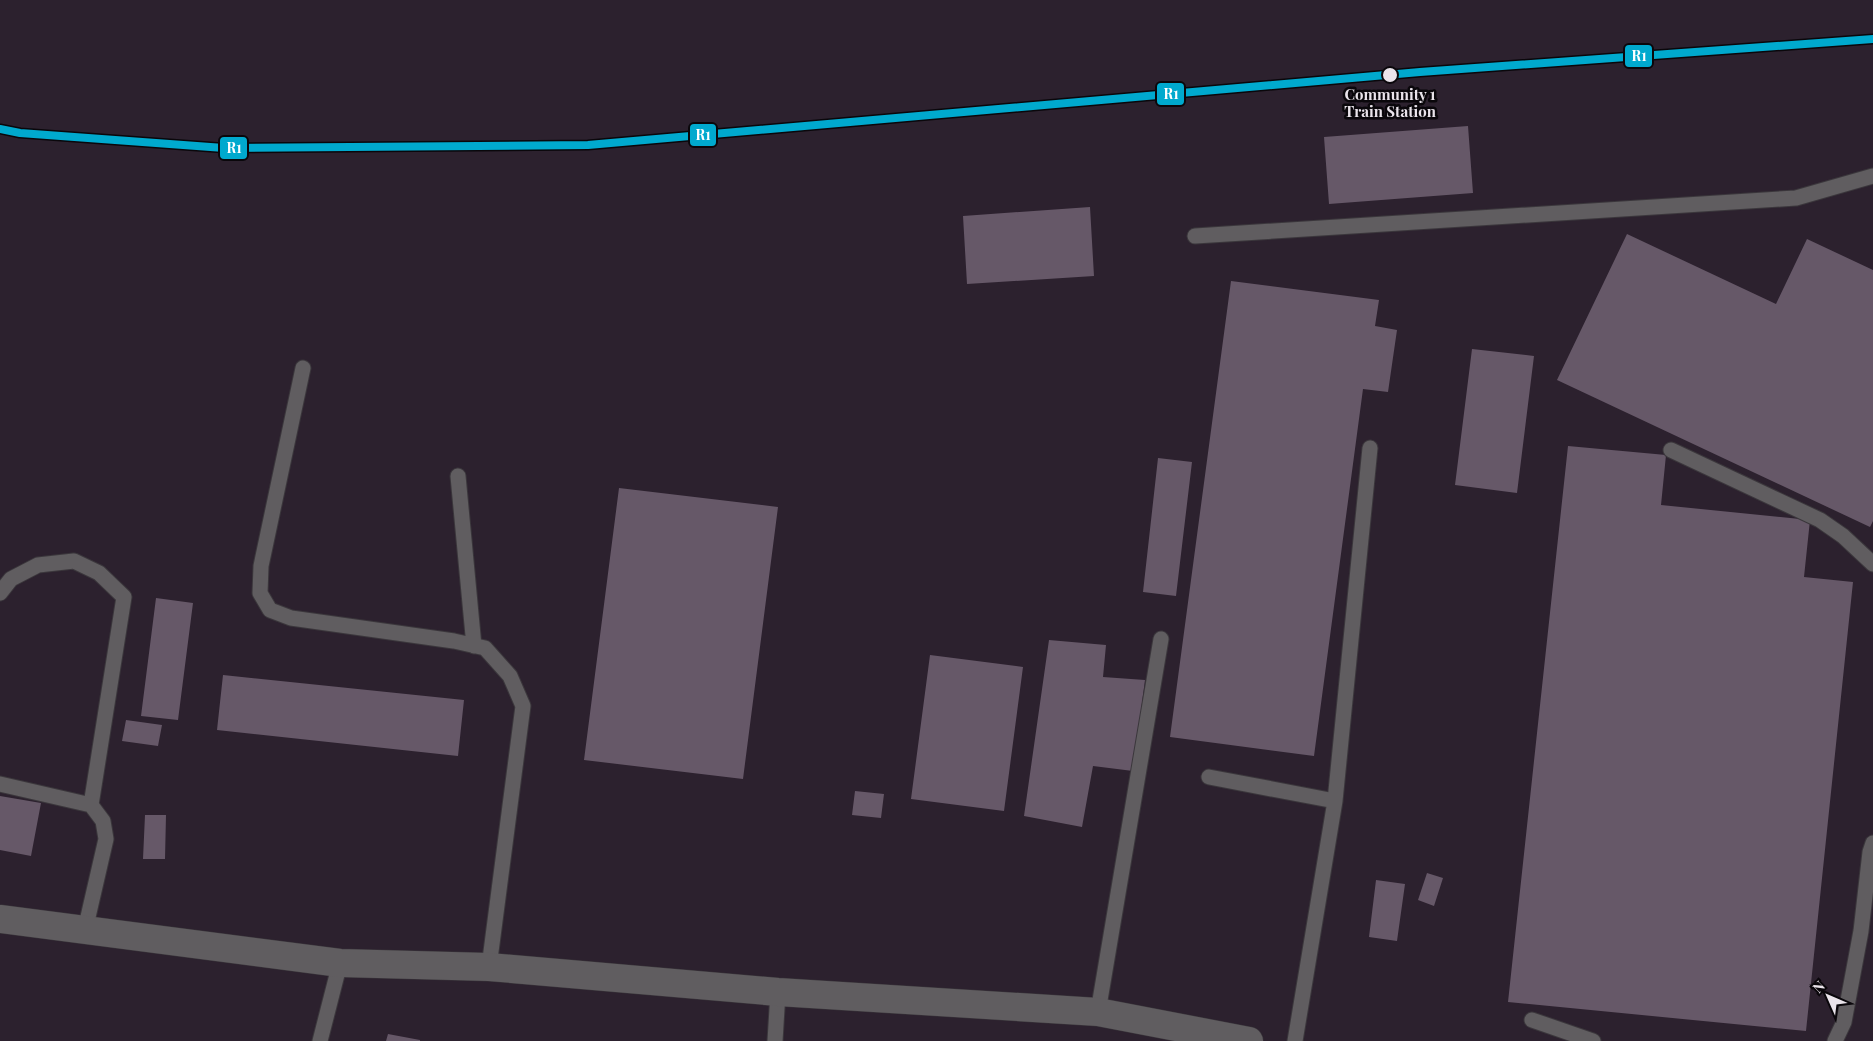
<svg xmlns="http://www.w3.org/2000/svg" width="1873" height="1041" viewBox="0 0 1873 1041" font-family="'Playfair Display',serif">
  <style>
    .built { fill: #2c212e }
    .building { fill: #665868 }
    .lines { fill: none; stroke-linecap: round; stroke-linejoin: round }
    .lane-casing { stroke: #3b373c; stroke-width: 17 }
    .street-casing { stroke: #3b373c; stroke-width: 29 }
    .lane { stroke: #605d60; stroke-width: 15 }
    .street { stroke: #605d60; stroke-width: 28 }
    .rail-1-casing { stroke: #0a070b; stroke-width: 11 }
    .rail-1 { stroke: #00a9ce; stroke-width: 8 }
    .stop-dot { fill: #eae4eb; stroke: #0a070b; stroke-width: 2 }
    .labels { text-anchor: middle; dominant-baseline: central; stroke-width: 5; stroke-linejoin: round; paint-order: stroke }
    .stop-label { font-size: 15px; font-weight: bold; fill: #eae4eb; stroke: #0a070b }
    .line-badge { stroke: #0a070b; stroke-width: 2 }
    .badge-label { font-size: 14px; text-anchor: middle; font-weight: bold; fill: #fff }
  </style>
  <rect width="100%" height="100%" fill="#221d22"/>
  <path class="built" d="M0,0h1873v1041h-1873z"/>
  <path class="building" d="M1468,126l5,67 -144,11 -5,-67z
    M1090,207l4,69 -127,8 -4,-68z
    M1627,234l149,70 31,-65 66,31v251l-3,6 -313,-147z
    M1231,281l148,19 -4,26 22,4 -9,62 -25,-3 -49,367 -144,-19z
    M1472,349l62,7 -17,137 -62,-8z
    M1568,446l98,9 -5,50 149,15 -6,57 49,5 -47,449 -298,-29z
    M1158,458l34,4 -16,134 -33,-4z
    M619,488l159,19 -35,272 -159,-19z
    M156,598l37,5 -15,117 -37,-4z
    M1049,640l57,5 -3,32 42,3 -12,91 -40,-5 -11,61 -58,-11z
    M930,655l93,12 -19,144 -93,-12z
    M223,675l241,25 -6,56 -241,-26z
    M126,720l36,5 -4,21 -36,-5z
    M855,791l29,3 -3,24 -29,-3z
    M0,796l41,7 -10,53 -31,-6z
    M145,815h21l-1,44h-22z
    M1427,873l16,5 -9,28 -16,-6z
    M1376,880l29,4 -8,57 -28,-4z
    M388,1034l32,6v1h-34z"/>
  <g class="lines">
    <g class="lane-casing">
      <path id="lane" d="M1195,236l601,-38 77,-22
        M303,368l-42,198 -1,27 10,17 21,8 163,23 31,7 25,28 13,30 -34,261
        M1671,450l149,70 23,16 30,28
        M458,476l16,170
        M0,593l11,-14 27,-14 36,-4 25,12 25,24 -33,208
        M1209,777l126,24
        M0,784l91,21 12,16 3,18 -21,91
        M1098,1012l63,-373
        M1532,1020l61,21
        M320,1041l20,-78
        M775,1041l3,-49
        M1295,1041l40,-240 35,-353
        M1835,1041l9,-19 17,-91 9,-79 3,-9"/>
    </g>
    <g class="street-casing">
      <path id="street" d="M0,919l340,44 149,4 289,25 320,20 151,29"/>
    </g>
    <use href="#lane" class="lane"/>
    <use href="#street" class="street"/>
    <g class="rail-1-casing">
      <path id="rail-1" d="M0,129l20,4 204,15 364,-3 832,-73 453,-33"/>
    </g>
    <use href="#rail-1" class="rail-1"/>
  </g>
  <circle class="stop-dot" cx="1390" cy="75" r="8"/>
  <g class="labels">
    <g class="stop-label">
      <text x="1390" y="94">Community 1<tspan x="1390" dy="17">Train Station</tspan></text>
    </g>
  </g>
  <g class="line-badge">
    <rect x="1624" y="44" width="29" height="24" rx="5" fill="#00a9ce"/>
    <rect x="1156" y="82" width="29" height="24" rx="5" fill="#00a9ce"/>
    <rect x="689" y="123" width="28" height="24" rx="5" fill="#00a9ce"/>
    <rect x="219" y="136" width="29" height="24" rx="5" fill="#00a9ce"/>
  </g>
  <g class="badge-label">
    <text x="1639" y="61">R1</text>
    <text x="1171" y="99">R1</text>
    <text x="703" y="140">R1</text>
    <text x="234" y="153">R1</text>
  </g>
  <g transform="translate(1828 996) rotate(315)" stroke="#0a070b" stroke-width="4" paint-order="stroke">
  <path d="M0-4L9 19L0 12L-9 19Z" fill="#eae4eb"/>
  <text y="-8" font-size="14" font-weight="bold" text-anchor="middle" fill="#eae4eb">N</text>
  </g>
</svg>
